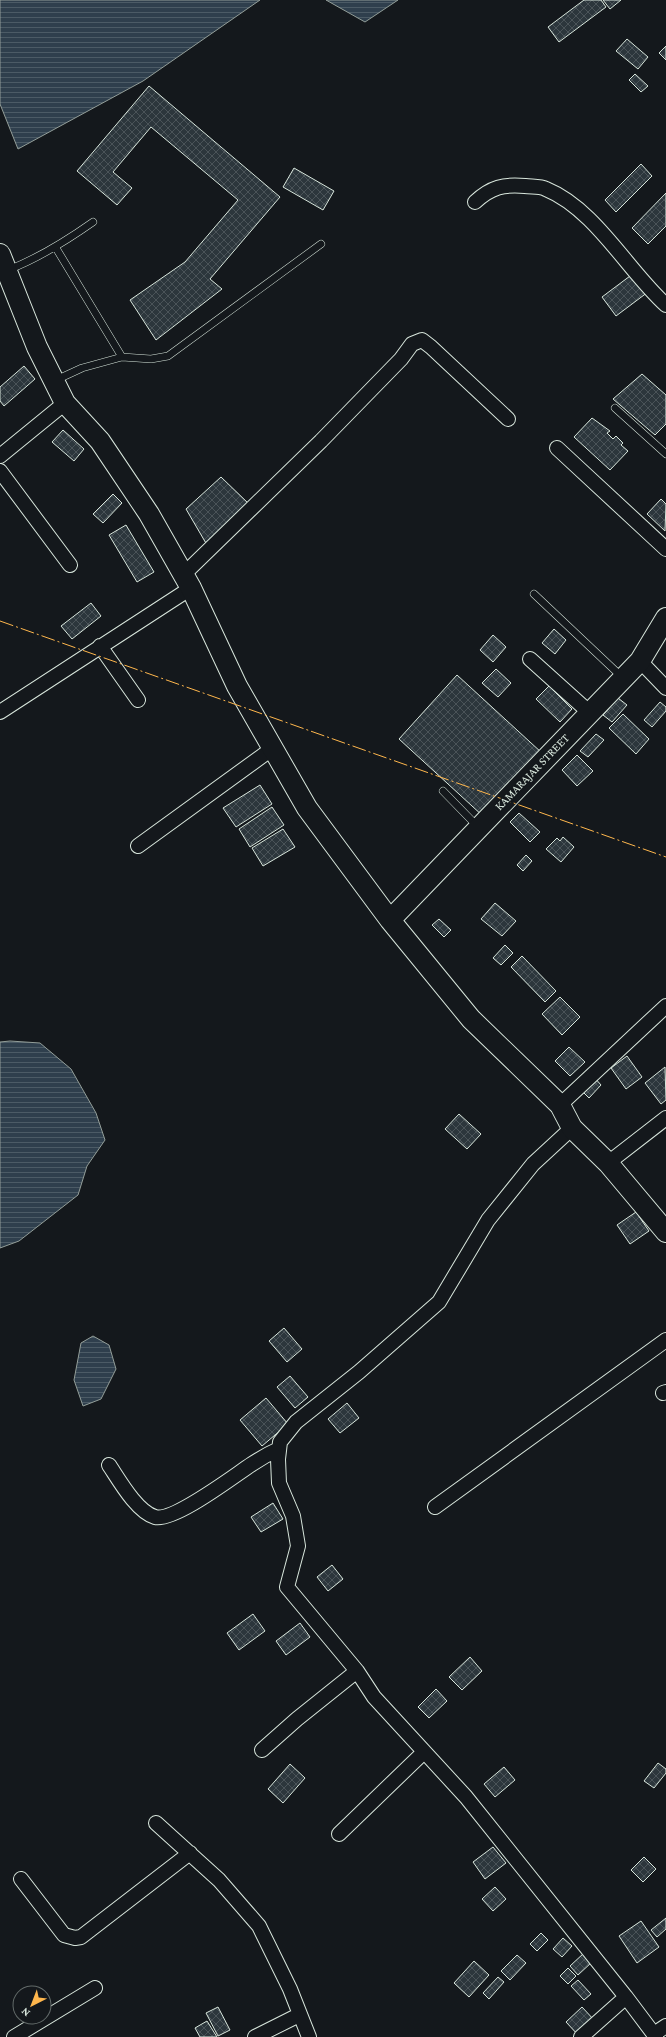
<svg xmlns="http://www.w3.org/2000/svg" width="666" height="2037" viewBox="0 0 666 2037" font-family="'Crimson Pro',serif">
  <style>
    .water { fill: url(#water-rules); stroke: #939e99 }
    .building { fill: url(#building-cross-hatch); stroke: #d8e6dc }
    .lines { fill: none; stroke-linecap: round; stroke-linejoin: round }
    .lane-casing { stroke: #d8e6dc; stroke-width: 8 }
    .street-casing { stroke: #d8e6dc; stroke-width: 16 }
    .secondary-casing { stroke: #d8e6dc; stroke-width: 22 }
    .lane { stroke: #14181c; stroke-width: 7 }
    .street { stroke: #14181c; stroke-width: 14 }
    .secondary { stroke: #14181c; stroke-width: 20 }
    .power { stroke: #ffb74d; stroke-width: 1; stroke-dasharray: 14 3 2 3; stroke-linecap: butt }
    .labels { text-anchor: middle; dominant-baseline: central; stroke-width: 3; stroke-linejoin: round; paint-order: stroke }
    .street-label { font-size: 12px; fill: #d8e6dc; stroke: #14181c }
  </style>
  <defs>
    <pattern id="water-rules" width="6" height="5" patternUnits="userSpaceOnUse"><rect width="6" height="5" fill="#2f3f4d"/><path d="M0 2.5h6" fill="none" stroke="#4c5b66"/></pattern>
    <pattern id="building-cross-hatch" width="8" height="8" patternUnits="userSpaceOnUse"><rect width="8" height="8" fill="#2c363c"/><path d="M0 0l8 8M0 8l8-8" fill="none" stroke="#4a5358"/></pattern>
  </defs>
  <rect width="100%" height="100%" fill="#14181c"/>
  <path class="water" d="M0,0h260l-117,81 -125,68 -18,-45z
    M326,0h72l-33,22z
    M10,1041l30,2 31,26 25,44 9,27 -18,26 -9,29 -59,46 -19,7v-206z
    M93,1336l16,9 7,24 -15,30 -18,7 -9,-26 7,-37z"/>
  <path class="building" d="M584,0h17l5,7 -47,35 -11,-15z
    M603,0h18l-11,9z
    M627,39l21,18 -10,12 -22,-18z
    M666,46v14l-7,-7z
    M635,74l13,12 -7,6 -12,-12z
    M149,86l131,111 -70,82 12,10 -66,51 -26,-40 55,-38 53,-62 -87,-73 -38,45 19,16 -15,17 -40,-34z
    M641,164l11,12 -36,36 -11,-12z
    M294,168l40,23 -11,19 -40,-23z
    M666,193v33l-18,18 -16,-16z
    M634,273l14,19 -32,24 -14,-19z
    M24,366l11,13 -31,27 -4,-5v-14z
    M642,374l24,21v29l-11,11 -42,-36z
    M592,418l18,13 -3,2 6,6 3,-3 7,7 -2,2 7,6 -18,19 -36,-33z
    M63,430l21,19 -10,12 -22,-19z
    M221,477l27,26 -41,42 -21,-36z
    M113,494l9,9 -19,20 -10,-9z
    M661,499l5,5 -1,27 -18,-17z
    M126,525l28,47 -17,10 -28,-47z
    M91,603l10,13 -29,23 -11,-13z
    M554,629l12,11 -11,14 -13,-11z
    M493,635l13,12 -13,15 -13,-12z
    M496,669l15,14 -13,14 -16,-14z
    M457,675l85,78 -58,64 -85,-78z
    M549,686l23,23 -12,13 -24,-23z
    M618,698l9,7 -15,17 -9,-7z
    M660,702l6,5v4l-14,16 -8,-7z
    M623,714l26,25 -13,15 -27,-26z
    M596,734l8,6 -16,17 -8,-6z
    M577,755l16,16 -16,15 -15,-16z
    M260,785l12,19 -36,23 -13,-19z
    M272,807l12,18 -34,22 -11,-18z
    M519,813l21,19 -10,10 -20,-20z
    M283,829l12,18 -32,19 -11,-18z
    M563,837l11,10 -13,15 -15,-13 11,-11 3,3z
    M526,855l6,6 -9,10 -6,-6z
    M495,903l21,18 -14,15 -21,-17z
    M439,919l12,11 -7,7 -12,-12z
    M505,945l8,8 -12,12 -8,-7z
    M522,956l34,35 -11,11 -34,-35z
    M560,997l20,20 -18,18 -20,-21z
    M569,1047l16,15 -15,14 -15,-15z
    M627,1056l15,21 -16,12 -15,-21z
    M665,1067l1,33 -5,4 -16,-21z
    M594,1077l7,8 -12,13 -8,-8z
    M459,1114l22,20 -14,15 -22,-20z
    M636,1212l13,19 -19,13 -13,-19z
    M284,1328l18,21 -15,13 -18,-21z
    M290,1376l18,21 -13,11 -18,-21z
    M266,1398l22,26 -26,22 -22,-26z
    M347,1403l12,15 -19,15 -12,-14z
    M273,1503l10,16 -22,13 -10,-15z
    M332,1565l11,14 -15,12 -11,-14z
    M253,1614l12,17 -26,19 -12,-17z
    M300,1623l10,14 -24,18 -10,-14z
    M470,1657l12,14 -20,19 -13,-13z
    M436,1689l11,12 -18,17 -11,-11z
    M658,1763l8,6v4l-12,15 -10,-7z
    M290,1764l15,14 -22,25 -15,-14z
    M504,1767l11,13 -20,17 -11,-13z
    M493,1847l13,16 -21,16 -12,-17z
    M644,1857l12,12 -13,13 -12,-12z
    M495,1887l11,12 -13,12 -11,-12z
    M666,1918v11l-9,8 -6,-7z
    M641,1921l18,26 -22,16 -18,-27z
    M541,1933l7,7 -11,11 -7,-7z
    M563,1938l9,8 -10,11 -9,-8z
    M584,1953l8,9 -14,13 -8,-9z
    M517,1955l9,8 -16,17 -9,-9z
    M474,1961l15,14 -20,22 -15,-14z
    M568,1968l8,8 -8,8 -8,-8z
    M498,1977l6,5 -15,17 -6,-6z
    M578,1980l13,14 -7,6 -13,-14z
    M218,2007l12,23 -12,6 -12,-23z
    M582,2007l13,14 -16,15 -13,-14z
    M207,2021l10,16h-17l-5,-9z"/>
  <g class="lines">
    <g class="lane-casing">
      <path id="lane" d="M56,248l66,109
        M8,270c31,-12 58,-29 85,-48
        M56,380l26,-12 40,-11 29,2 17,-3 153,-112
        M615,408l51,46
        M534,594l89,84
        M443,791l36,37"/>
    </g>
    <g class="street-casing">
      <path id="street" d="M475,202c16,-15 29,-18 50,-16 7,1 15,0 21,3 49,20 82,82 120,116
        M557,448l109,101
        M0,456l65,-53
        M0,471l70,94
        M183,575l138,-134 80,-82 11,-15 10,-4 9,7 77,72
        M100,646l38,54
        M530,659l60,54
        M640,661l26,27
        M0,712l191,-124
        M138,846l135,-98
        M560,1105l106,-99
        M572,1128l-39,36 -45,56 -49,82 -80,70 -63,50 -16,20 -2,17 1,24 14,33 5,30 -11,41 70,84 17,26 92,100 160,200 30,40
        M608,1163l58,-45
        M663,1393l3,-1
        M109,1465c10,15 28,47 46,52 19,5 80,-42 97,-53 9,-6 18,-11 27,-15
        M435,1507l231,-167
        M262,1750l35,-31 60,-48
        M156,1823l63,57 40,46 31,63 19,48
        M339,1834l85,-82
        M21,1879l43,56 11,3 6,-1 109,-84
        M654,2034l12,-8
        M14,2037l81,-49
        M255,2037l44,-22
        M581,2037l45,-40"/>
    </g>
    <g class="secondary-casing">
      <path id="secondary" d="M0,254l37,93 28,56 35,38 49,73 42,74 46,98 70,122 83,112 81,99 89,86 12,23 36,35 58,69
        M390,920l250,-259 26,-43"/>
    </g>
    <use href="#lane" class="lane"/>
    <use href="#street" class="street"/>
    <use href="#secondary" class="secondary"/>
    <path class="power" d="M0,621l666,236"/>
  </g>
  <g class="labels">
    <g class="street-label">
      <text transform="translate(532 772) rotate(-46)">KAMARAJAR STREET</text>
    </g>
  </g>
  <g transform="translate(32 2005) rotate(222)"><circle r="19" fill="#14181c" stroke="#626a69"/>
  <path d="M0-3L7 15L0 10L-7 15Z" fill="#ffb74d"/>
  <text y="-6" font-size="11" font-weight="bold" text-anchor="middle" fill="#d8e6dc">N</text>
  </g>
</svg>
